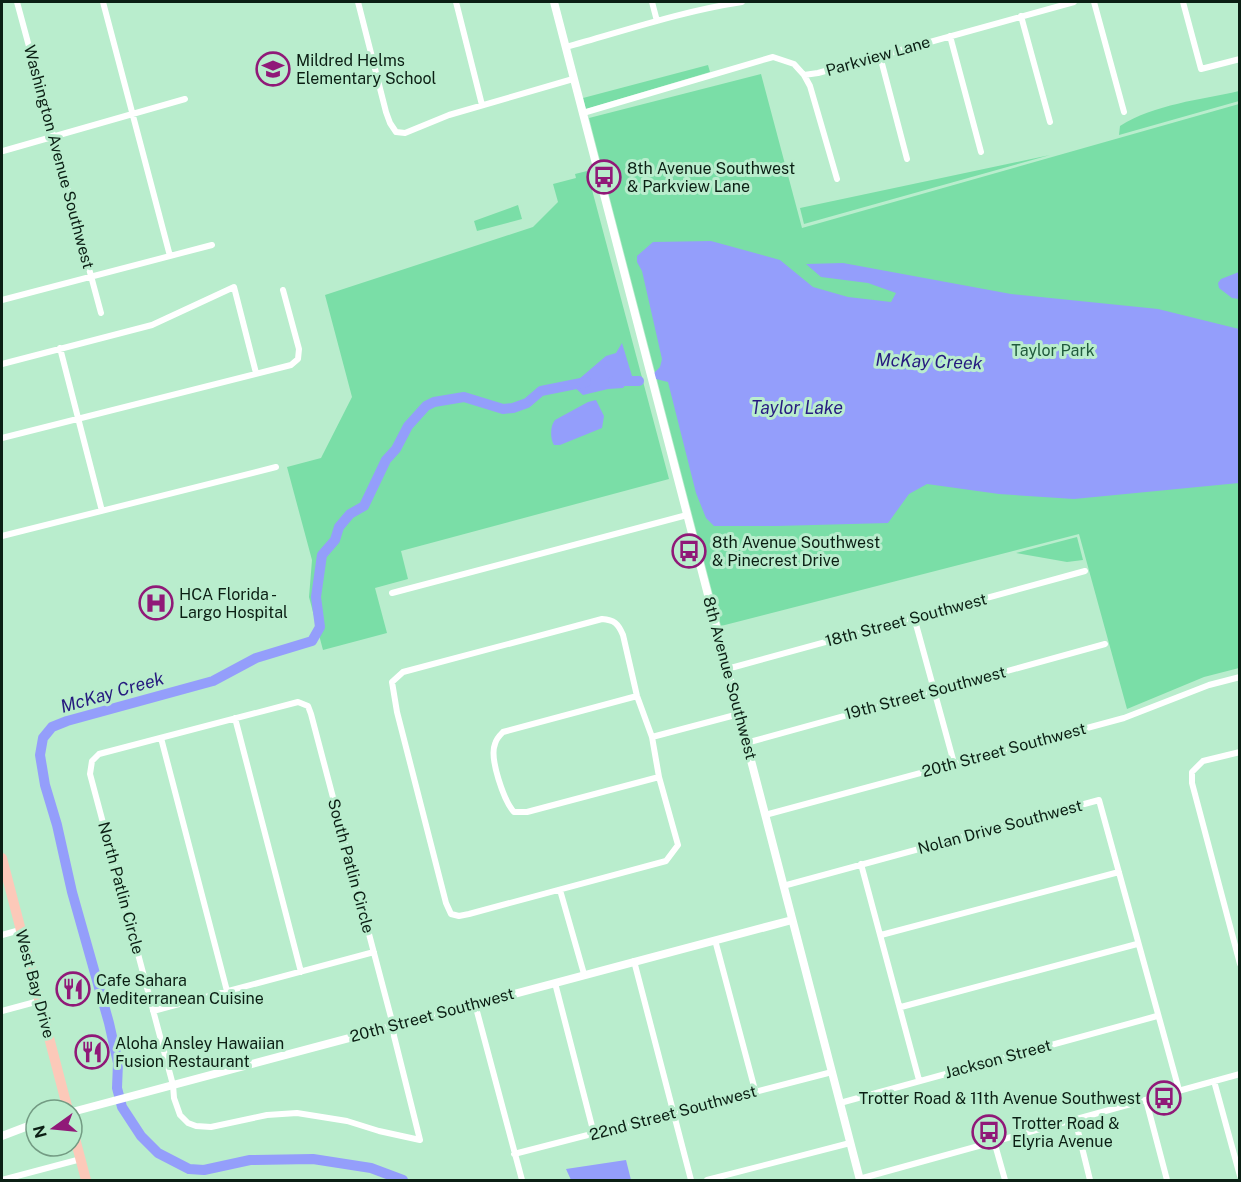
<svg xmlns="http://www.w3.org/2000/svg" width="1241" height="1182" viewBox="0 0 1241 1182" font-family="'Public Sans',sans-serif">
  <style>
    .green { fill: #7adea7 }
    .water { fill: #949efb }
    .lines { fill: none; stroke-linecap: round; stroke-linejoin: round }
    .river { stroke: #949efb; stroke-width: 10 }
    .minor { stroke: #fff; stroke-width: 6 }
    .tertiary { stroke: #fff; stroke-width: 8 }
    .primary { stroke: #fcc9b9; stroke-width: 10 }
    .labels { text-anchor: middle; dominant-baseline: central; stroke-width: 6; stroke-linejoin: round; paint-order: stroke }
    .street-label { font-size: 16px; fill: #0b1f14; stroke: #b9edcd }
    .poi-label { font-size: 16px; fill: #0b1f14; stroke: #b9edcd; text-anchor: start }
    .park-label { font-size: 16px; fill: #215b3d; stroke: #b9edcd }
    .water-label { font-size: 18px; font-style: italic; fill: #261a7f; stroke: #b9edcd }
  </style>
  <rect width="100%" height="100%" fill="#b9edcd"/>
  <path class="green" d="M708,65l2,7 -124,37 -3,-11z
    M761,74l41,154 437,-124v564l-35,9 -77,32 -48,-175 -358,92 -132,-508z
    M1239,91v10l-120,34 1,-9c35,-22 80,-26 119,-35z
    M1050,155l-246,69 -4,-16z
    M587,171l82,308 -268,72 7,28 -33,9 12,45 -64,17 -14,-53 3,-37 -25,-93 34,-9 31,-61 -27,-102 208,-68 25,-25 -5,-18 23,-6 -1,-4z
    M518,205l4,14 -45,12 -3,-10z
    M1077,537l6,23 -16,2 -51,-9z"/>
  <path class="water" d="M711,241l69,19 33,27 35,10 43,5 5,-9 -28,-10 -47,-6 -15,-13 37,-1 168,31 147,15 81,20v154l-165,16 -75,-5 -72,-10 -18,10 -21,29 -111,3h-63l-8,-8 -10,-25 -28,-111 -12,-3 -2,-6 6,-6 2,-8 -20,-88 -5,-9v-6l16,-14z
    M1239,272v27l-7,-1 -13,-10 -1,-5 3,-4z
    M622,343l10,33 -9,12 -15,1 -25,6 -11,-10 34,-29 10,-3z
    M596,400l8,16 -2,12 -42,17h-6c-4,-7 -4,-19 1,-25l33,-18z
    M626,1160l5,20h-60l-5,-11z"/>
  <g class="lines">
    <path class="river" d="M613,381h26
      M403,1180l-32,-12 -58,-9 -63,1 -46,10 -15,-1 -31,-16 -17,-17 -19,-29 -5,-19 1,-25 -9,-40 -37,-131 -15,-67 -12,-40 -5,-30 3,-17 9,-11 15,-6 146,-40 43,-23 56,-17 8,-14 -4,-30 6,-42 13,-15 4,-13 11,-13 14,-8 22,-46 10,-11 12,-23 18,-20 8,-4 30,-5 39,12 10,-1 14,-5 14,-12 45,-9"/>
    <path class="minor" d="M17,2l84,311
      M103,2l67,254
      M358,2l28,110 4,11 6,9 9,1 44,-18 124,-36
      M456,2l26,103
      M652,2l5,19
      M1094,2l30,110
      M1183,2l18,67 39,-10
      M1021,16l29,106
      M950,36l31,116
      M566,47c58,-16 116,-36 176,-45
      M880,56l27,103
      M804,75l6,11 27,93
      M583,113l190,-56 21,7 10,11 14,-2 256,-71
      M3,151l182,-52
      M2,300l210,-55
      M60,348l42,163
      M2,364l150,-39 82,-38 22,86
      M2,438l289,-73 7,-6 1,-10 -16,-59
      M2,536l274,-69
      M392,593l295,-78
      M914,617l40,146
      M602,619c12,1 16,4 21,16l14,61 15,41 7,40 19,68 -12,16 -197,53 -10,2 -8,-2 -5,-11 -49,-191 -5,-30 11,-10z
      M727,669l358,-98
      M637,696l-134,36c-3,3 -7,7 -8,12 -6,14 9,57 19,68h13l132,-35
      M298,702l10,4 3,8 82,311 1,11 26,104 -41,-9 -32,-10 -50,-8 -30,2 -56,12 -15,-1 -8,-3 -8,-8 -6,-17 -1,-13 -83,-311 2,-13 7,-7z
      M235,718l66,254
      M652,737l87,-23
      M161,738l66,253
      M746,743l359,-99
      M1240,752l-37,9 -11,11v11l48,181
      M765,815l359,-97 85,-33 31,-8
      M861,864l58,216
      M783,886l316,-86 80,290
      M560,890l24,84
      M2,935l18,-5
      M881,935l238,-63
      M715,940l40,150
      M634,961l57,219
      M555,983l39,151
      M475,1004l47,176
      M901,1007l236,-63
      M2,1011l37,-10
      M153,1011l221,-59
      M1214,1081l26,95
      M1146,1100l21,80
      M840,1103l317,-87
      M1075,1119l15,61
      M994,1141l11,39
      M514,1154l318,-82
      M859,1179l381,-105
      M2,1180l79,-21
      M707,1180l143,-37"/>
    <path class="tertiary" d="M554,2l306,1178
      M72,1112l720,-192
      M2,1136l34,-13"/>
    <path class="primary" d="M2,858l66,252
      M72,1127l14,53"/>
  </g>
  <defs>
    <g id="school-ring" transform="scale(1.725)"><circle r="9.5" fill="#b9edcd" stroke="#901978" stroke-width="1.5"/><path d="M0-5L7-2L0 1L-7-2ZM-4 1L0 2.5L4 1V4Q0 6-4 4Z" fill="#901978"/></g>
    <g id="bus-ring" transform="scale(1.725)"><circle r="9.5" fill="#b9edcd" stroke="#901978" stroke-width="1.5"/><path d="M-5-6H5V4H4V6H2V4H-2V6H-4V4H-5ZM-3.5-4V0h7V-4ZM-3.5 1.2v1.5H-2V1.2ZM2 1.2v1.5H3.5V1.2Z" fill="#901978"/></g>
    <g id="hospital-ring" transform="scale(1.725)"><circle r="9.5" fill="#b9edcd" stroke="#901978" stroke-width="1.5"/><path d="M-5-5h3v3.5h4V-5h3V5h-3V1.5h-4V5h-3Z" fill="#901978"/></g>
    <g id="restaurant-ring" transform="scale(1.725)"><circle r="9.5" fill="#b9edcd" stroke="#901978" stroke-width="1.5"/><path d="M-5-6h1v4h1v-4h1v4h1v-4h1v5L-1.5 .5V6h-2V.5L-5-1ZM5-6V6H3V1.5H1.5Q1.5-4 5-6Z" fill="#901978"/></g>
  </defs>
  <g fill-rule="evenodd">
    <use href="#school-ring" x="273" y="69"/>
    <use href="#bus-ring" x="604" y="177"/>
    <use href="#bus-ring" x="689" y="551"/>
    <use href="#hospital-ring" x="156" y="603"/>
    <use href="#restaurant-ring" x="73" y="989"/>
    <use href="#restaurant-ring" x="92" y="1052"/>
    <use href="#bus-ring" x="1164" y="1098"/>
    <use href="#bus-ring" x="989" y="1132"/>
  </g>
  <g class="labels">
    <g class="street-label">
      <text transform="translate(878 56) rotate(-16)">Parkview Lane</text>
      <text transform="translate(59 157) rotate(75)">Washington Avenue Southwest</text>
      <text transform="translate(906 620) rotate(-15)">18th Street Southwest</text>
      <text transform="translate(730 678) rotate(75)">8th Avenue Southwest</text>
      <text transform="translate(925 693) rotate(-15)">19th Street Southwest</text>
      <text transform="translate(1004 750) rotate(-15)">20th Street Southwest</text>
      <text transform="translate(1000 827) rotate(-15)">Nolan Drive Southwest</text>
      <text transform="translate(351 866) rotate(75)">South Patlin Circle</text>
      <text transform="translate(121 888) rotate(75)">North Patlin Circle</text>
      <text transform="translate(35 984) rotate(75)">West Bay Drive</text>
      <text transform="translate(432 1015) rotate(-15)">20th Street Southwest</text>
      <text transform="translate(998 1059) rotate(-15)">Jackson Street</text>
      <text transform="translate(673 1113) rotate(-15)">22nd Street Southwest</text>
    </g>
    <g class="poi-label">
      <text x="296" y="60">Mildred Helms<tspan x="296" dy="18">Elementary School</tspan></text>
      <text x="627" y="168">8th Avenue Southwest<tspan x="627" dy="18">&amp; Parkview Lane</tspan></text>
      <text x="712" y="542">8th Avenue Southwest<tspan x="712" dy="18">&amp; Pinecrest Drive</tspan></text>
      <text x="179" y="594">HCA Florida -<tspan x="179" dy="18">Largo Hospital</tspan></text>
      <text x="96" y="980">Cafe Sahara<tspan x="96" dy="18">Mediterranean Cuisine</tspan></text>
      <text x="115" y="1043">Aloha Ansley Hawaiian<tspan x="115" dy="18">Fusion Restaurant</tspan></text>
      <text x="1141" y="1098" text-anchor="end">Trotter Road &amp; 11th Avenue Southwest</text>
      <text x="1012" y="1123">Trotter Road &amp;<tspan x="1012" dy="18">Elyria Avenue</tspan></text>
    </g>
    <g class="park-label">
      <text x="1053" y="350">Taylor Park</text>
    </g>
    <g class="water-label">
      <text transform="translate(929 361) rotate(2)">McKay Creek</text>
      <text x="797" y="407">Taylor Lake</text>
      <text transform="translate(112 692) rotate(-16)">McKay Creek</text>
    </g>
  </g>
  <rect width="1241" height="1182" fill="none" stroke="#0b1f14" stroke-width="6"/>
  <g transform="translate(54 1128) rotate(255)"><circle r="28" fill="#b9edcd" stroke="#739b83" stroke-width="1.5"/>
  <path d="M0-4.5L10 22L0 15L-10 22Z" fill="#901978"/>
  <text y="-9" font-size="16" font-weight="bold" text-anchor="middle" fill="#0b1f14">N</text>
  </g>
</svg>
